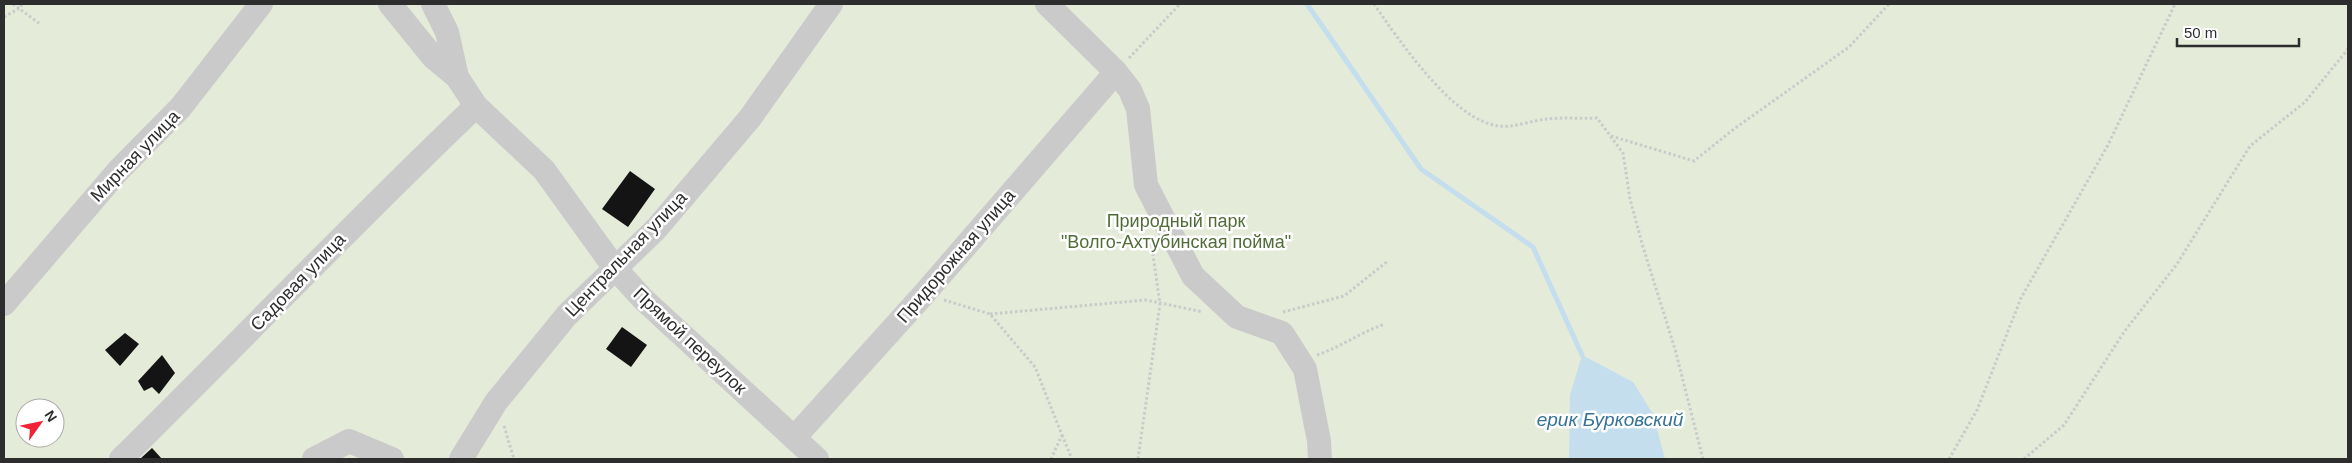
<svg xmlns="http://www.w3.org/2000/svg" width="2352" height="463" viewBox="0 0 2352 463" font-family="Arial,sans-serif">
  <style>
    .green { fill: #e4ecd9; fill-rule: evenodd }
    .water { fill: #c4deee }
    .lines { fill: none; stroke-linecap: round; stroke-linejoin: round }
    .stream { stroke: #c4deee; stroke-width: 5 }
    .building { fill: #141414 }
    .path { stroke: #cacaca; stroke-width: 3; stroke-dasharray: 2.5 2.5; stroke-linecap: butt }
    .minor { stroke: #cacaca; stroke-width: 24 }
    .labels { text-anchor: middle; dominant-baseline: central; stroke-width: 5; stroke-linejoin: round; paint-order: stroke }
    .street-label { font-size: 18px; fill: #2d2d2d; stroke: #fff }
    .park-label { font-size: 18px; fill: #516c38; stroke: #fff }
    .water-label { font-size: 19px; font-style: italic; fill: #367295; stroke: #fff }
  </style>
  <rect width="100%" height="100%" fill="#fff"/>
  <path class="green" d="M4,4h2344v455h-2344zM25,408h30v30h-30z"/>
  <path class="water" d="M1582,355l51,27 20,32 12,45h-96l1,-64z"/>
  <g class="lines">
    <path class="stream" d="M1307,4l114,165 112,78 49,108"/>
  </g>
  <path class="building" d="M630,171l25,18 -27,38 -26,-18z
    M622,327l25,18 -16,22 -25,-18z
    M125,333l14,11 -19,22 -15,-16z
    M162,355l13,18 -16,21 -7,-7 -8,4 -6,-10z
    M152,448l10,11h-22z"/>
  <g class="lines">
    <path class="path" d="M13,4l27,20
      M1374,4c25,36 79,117 125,122 15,2 34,-6 49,-7 16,-2 33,0 49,-1l26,35 7,46 13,48 32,102 28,110
      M4,17l16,-9 2,-4
      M1129,58l51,-54
      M1611,136l83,25 40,-32 115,-82 40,-43
      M944,300l46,14 45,53 27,68 -11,24
      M1283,312l61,-16 44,-35
      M990,314l156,-14 57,12
      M1317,355c24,-8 44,-23 68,-31
      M504,426l10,33
      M1062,435l10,24
      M1138,459l22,-155 -9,-63
      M1949,459l28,-49 44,-112 87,-153 67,-141
      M2024,459l40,-34 60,-93 53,-68 73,-118 55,-44 43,-53"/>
    <path class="minor" d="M390,4l43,53 24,20
      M433,4l14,28 10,45 19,29 68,64 70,97 29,32 174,160
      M1047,4l69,68 14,18 8,19 8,76 47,91 44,41 45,16 23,36 14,72 1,18
      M4,304l114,-133 63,-64 80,-103
      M794,438l130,-144 192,-222
      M121,459c119,-117 234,-238 355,-353
      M314,459l35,-18 43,18
      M461,459l35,-57 71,-87 89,-86 94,-111 81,-114"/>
  </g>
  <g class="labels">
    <g class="street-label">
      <text transform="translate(135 156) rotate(-46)">Мирная улица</text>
      <text transform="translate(626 254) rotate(-46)">Центральная улица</text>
      <text transform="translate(956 256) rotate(-49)">Придорожная улица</text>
      <text transform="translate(298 282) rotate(-46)">Садовая улица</text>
      <text transform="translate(690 341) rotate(43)">Прямой переулок</text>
    </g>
    <g class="park-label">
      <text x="1176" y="221">Природный парк<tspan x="1176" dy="21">"Волго-Ахтубинская пойма"</tspan></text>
    </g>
    <g class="water-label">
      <text x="1610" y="419">ерик Бурковский</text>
    </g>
  </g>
  <rect width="2352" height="463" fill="none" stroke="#2d2d2d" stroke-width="10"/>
  <g transform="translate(40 423) rotate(57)"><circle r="24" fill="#ffffff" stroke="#ababab"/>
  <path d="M0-4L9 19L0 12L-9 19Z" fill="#f22236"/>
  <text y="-8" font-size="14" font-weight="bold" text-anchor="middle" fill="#2d2d2d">N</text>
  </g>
  <path d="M2177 38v8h122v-8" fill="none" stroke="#2d2d2d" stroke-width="2.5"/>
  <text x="2184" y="38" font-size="15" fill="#2d2d2d" stroke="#ffffff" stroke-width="4" paint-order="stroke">50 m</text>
</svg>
